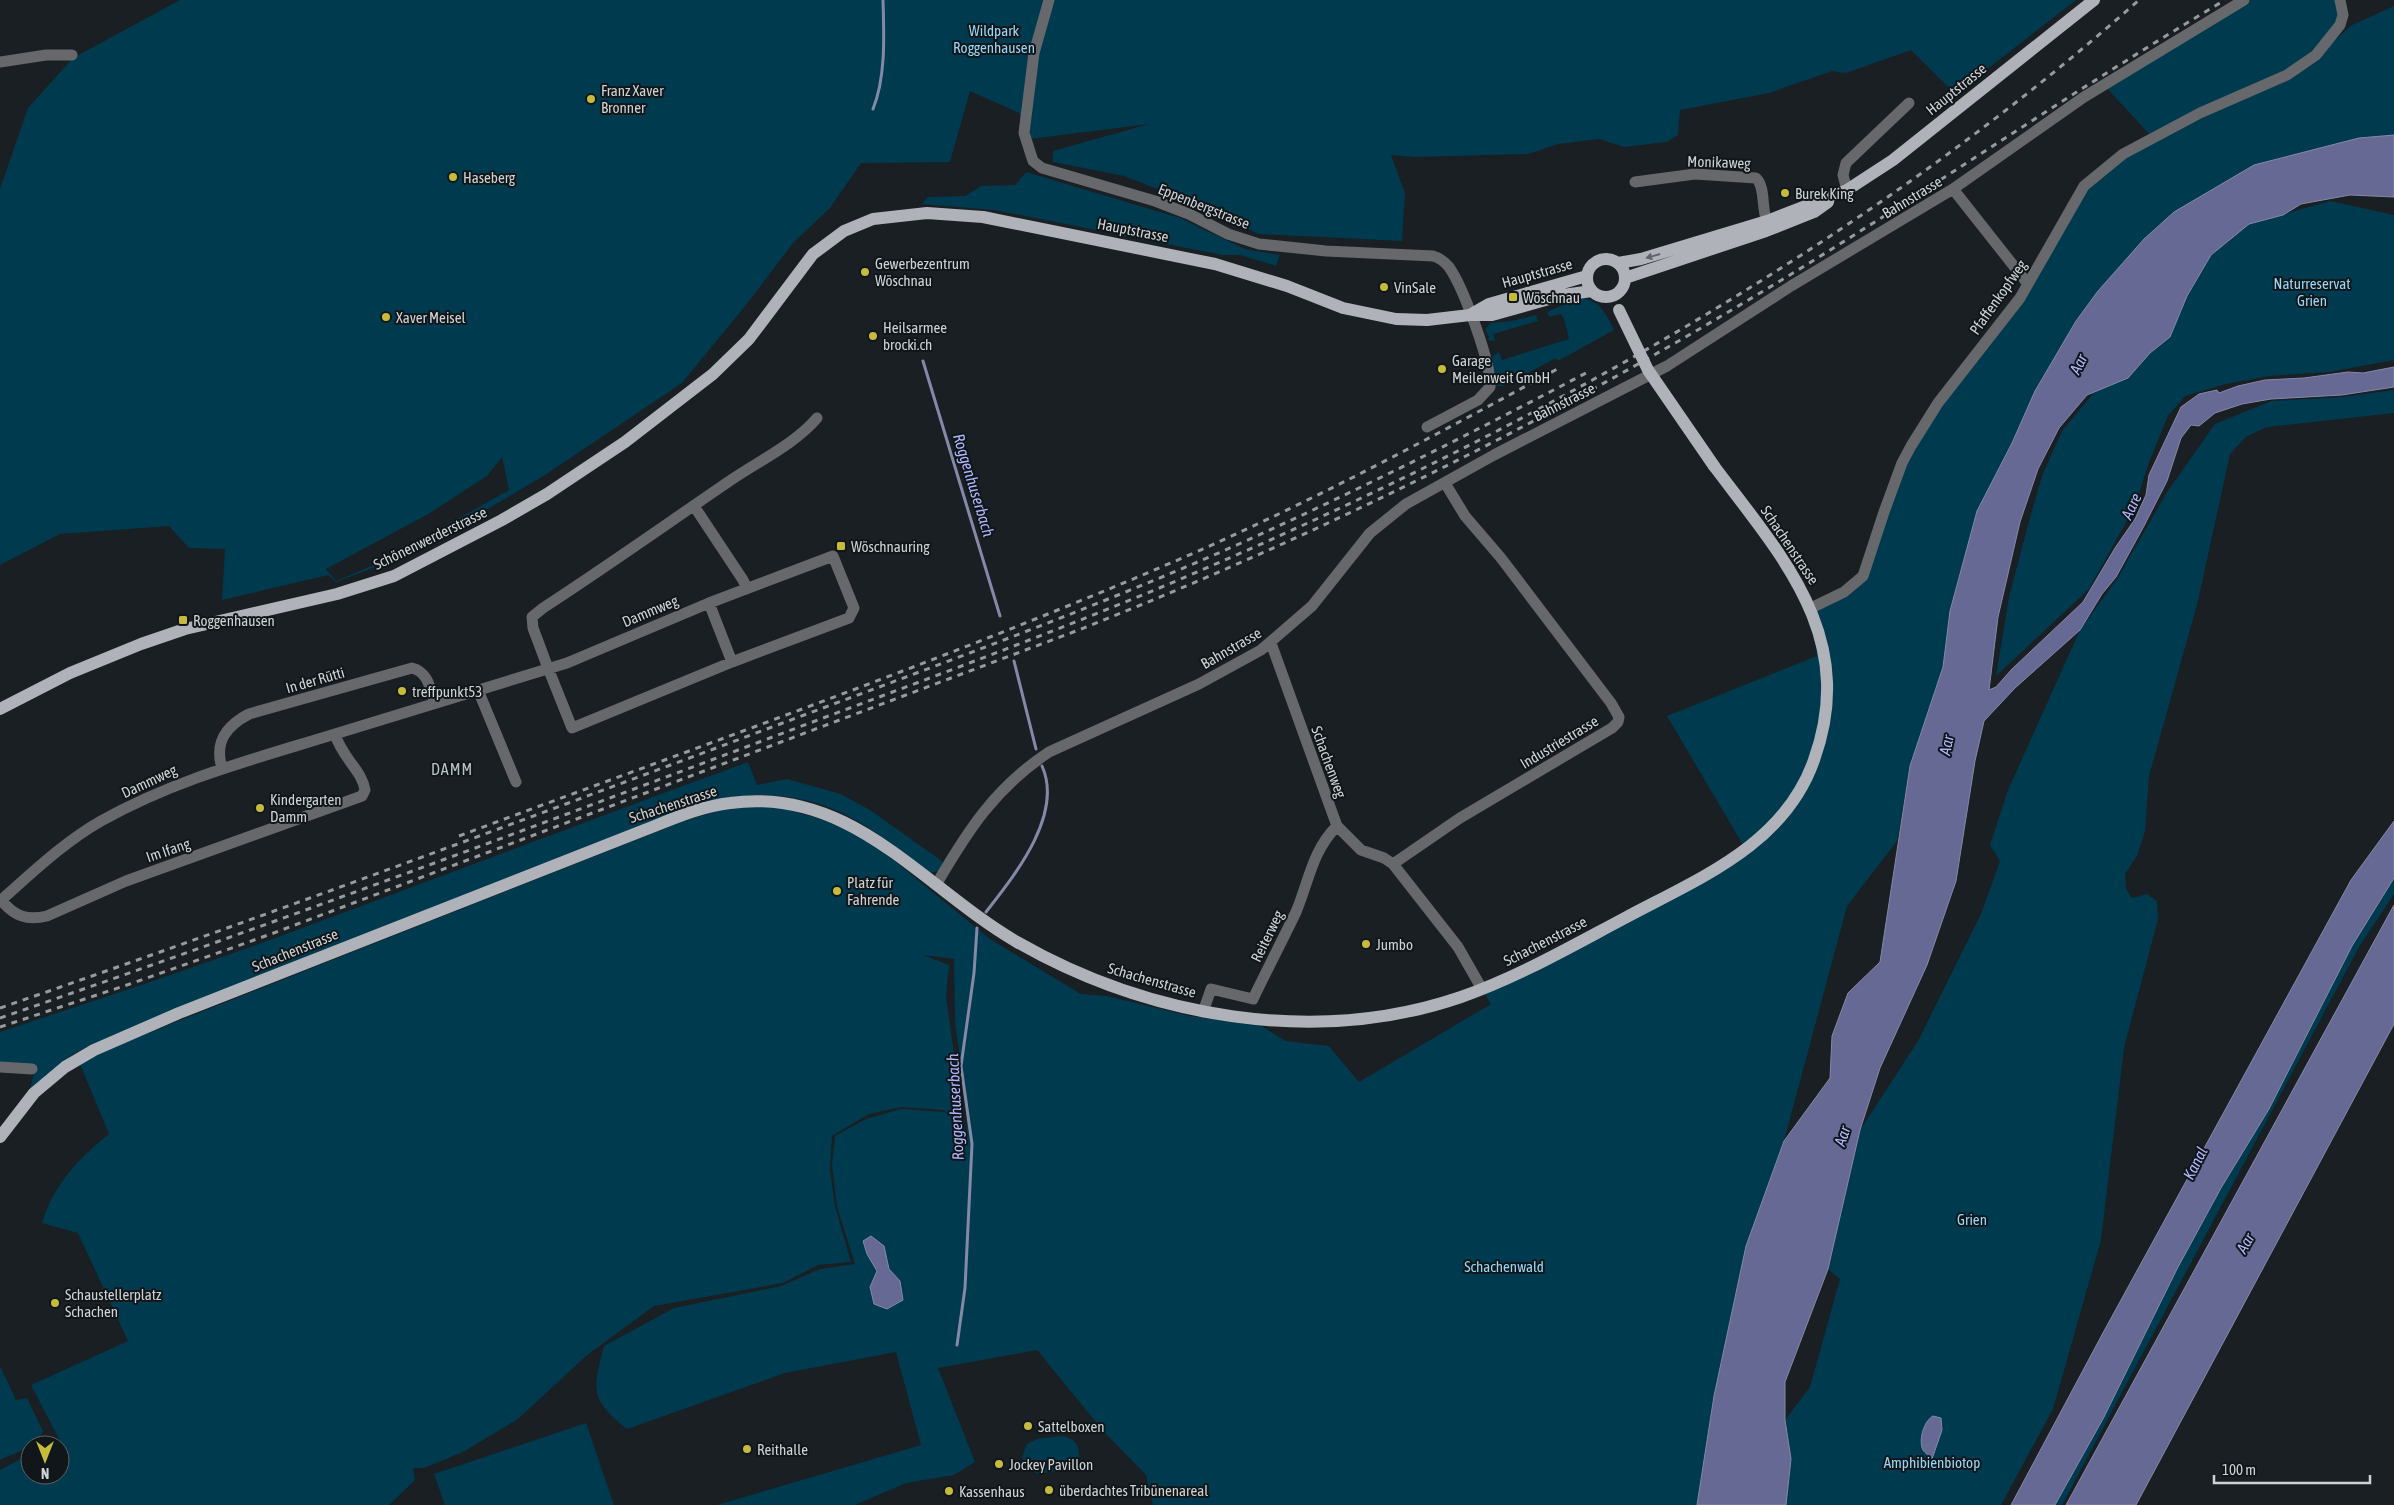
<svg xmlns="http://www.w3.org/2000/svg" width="2394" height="1505" viewBox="0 0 2394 1505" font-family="'Asap Condensed',sans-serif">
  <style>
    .green { fill: #003a4f; fill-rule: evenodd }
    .water { fill: #656994; stroke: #8589a8 }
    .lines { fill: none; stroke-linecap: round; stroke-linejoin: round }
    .stream { stroke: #8589a8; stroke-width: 3 }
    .minor { stroke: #66686b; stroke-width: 11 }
    .major { stroke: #afb3b9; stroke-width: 12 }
    .rail { stroke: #979b9e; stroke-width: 3; stroke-dasharray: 6 6; stroke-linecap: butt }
    .major-bridge { stroke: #afb3b9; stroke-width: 12 }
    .oneway { fill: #606469 }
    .poi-dot { fill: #c7bb3c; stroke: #101619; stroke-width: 2 }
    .labels { text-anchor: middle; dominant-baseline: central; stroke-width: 4; stroke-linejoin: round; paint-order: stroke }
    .park-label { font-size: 15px; fill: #97d6f5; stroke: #101619 }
    .street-label { font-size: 15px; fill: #cfd3d5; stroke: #101619 }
    .poi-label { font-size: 15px; fill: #cfd3d5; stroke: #101619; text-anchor: start }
    .water-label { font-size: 16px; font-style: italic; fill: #b2b8fd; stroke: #101619 }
    .neighbourhood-label { font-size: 16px; letter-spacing: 1px; fill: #bac2c7; stroke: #101619 }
  </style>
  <rect width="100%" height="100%" fill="#191f23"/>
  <path class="green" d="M180,0h1896l-121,94 -44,-44 -65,23 -14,-2 -63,22 -89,17 -2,25 -11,7 -43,5 -25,-8 -41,5 -30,10 -114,3 -23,-2 14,38 -3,48 -144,-7 -47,-24 -87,-34 -71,-14v-11l96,-27 -119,15 -11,-26 -49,-22 -20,71 -89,1 -31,45 -37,35 -43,57 -68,83 -137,92 -128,76 -81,31 -8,-7 -106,25 3,-51 -36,-1 -20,-22 -109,8 -60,31v-376l28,-81 45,-50zM502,457l7,33 -126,71 -47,20 -10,-12 104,-56 57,-37z
    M2252,0h85c11,29 -27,53 -47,69l-141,65 -43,-47z
    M2394,6v129l-35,3 -185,74 -30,27 -46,52 -22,30 -41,70 -23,52 -35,68 -27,100 -7,56 -33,99 -13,75 -50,65 -63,235 -38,105 -32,150 -17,109h-544l-7,-30 -41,-42 -68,-83 -99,18 37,94 -21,13 -48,8 -51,22h-138l204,-60 -25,-93 -111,21 -158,56c-37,-30 -35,-39 -23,-83l70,-38 107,-22 39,-17 35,-5 -18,-57 -5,-42 3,-29 31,-17 35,-10 44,3 22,21 -2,-41 -10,-69 -1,-64 -31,-4 26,10 -3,32 19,134 -21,-21 -43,-3 -32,7 -37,22 -2,34 5,36 16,56 -33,3 -35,18 -129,23 -68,50 -68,63 -55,33 -39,16h-11l2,12 -26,25h-389v-35l30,-16v21h30v-30h-9l9,-4 -29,-56 97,-44 -50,-108 -36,-10c11,-38 37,-65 67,-89l-29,-70 35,-18 569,-225 43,-13 48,-2 74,21 25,17 116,95 91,55 26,2 83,20 71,10 25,15 43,5 30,36 132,-78 -9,-15 264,-139 -79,-134 150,-60 -6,-48 46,-26 45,-119 118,-165 68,-110 35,-29 184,-95 45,-39z
    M1026,172l154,46 65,31 35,6 -4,11 -36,-11h-18l-228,-45 -72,-6 6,-7 37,-1 16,-10 34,-1z
    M2330,201l64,14v145l-65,12 -60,4 -43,8 -41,12 -17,20 -19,46 -15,46 -45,81 -93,87 13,-79 19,-72 14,-49 20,-45 34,-41 32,-12 22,-25 20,-16 17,-41 24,-41 18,-15 20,-16z
    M1579,298c21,1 27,16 35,32l-56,31 -2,-3 -53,28h-7l-5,-28 8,-6 3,8 67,-21 -4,-17 -4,-8 -12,3 -2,-5z
    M1536,315l2,6 -45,13 2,7 -7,-1 1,-3 -4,-8 6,-6 21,-2z
    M2394,390v23l-127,14 -21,10 -16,17 -32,147 -49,175 -4,55 -8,25 -12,18 1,15 6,9 15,-4 10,7 1,18 -34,129 -23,192 -48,169 -52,96h-215l5,-46 -6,-39 25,-33 30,-108 -12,-10 32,-139 58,-89 63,-127 19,-53 -10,-16 18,-55 72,-160 37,-51 50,-87 48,-68 56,-23 71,-4z
    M748,762l9,23 30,-6 54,15 29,16 72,51 1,5 -4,5 -9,2c-73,-57 -115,-89 -213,-74l-630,248 -14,7 -43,35 5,-19 -35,-5v-33c108,-36 215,-71 321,-111 143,-53 285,-107 427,-159z
    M2394,878v16l-35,53 -297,558h-7l49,-88 73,-148 44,-81 48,-79 83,-163z
    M0,1366l16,34 11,-2 16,33c-7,17 -27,21 -43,29z
    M586,1423l28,82h-169l-11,-31z
    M1061,1436c14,1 19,10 18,24l-6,8 -34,6 -11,-4 -6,-13 5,-13 10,-5z"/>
  <path class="water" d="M2394,135v62l-44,-2 -49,9 -18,11 -34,9 -38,31 -24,41 -17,41 -20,16 -22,25 -41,17 -28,33 -21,41 -18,53 -22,95 -9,73 7,-3 16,-18 71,-67 32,-54 20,-29 11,-24 3,-20 32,-68 18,-13 18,-4 2,3 19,-7 27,-6 39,-2 44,-6 15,1 31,-6v20l-52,8 -71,4 -29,5 -27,9 -16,13 -8,-1 -10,13 -14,43 -23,45 -28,51 -14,17 -22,36 -65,58 -31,33 -9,40 -19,120 -29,84 -47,103 -20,62 -32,139 -43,113v38l6,39 -5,46h-89l17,-109 32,-150 38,-105 46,-63 2,-42 16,-43 32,-31 30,-196 33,-99 7,-56 27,-100 35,-68 23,-52 41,-70 22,-30 46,-52 30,-27 80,-47 105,-27z
    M2394,821v57l-42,68 -83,163 -48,79 -44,81 -73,148 -49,88h-44l93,-174 247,-451z
    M2394,905v119l-258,481h-70z
    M871,1236l13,10 5,23 11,12 3,19 -16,9 -13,-5 -4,-17 7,-16 -10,-17 -4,-13z
    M1933,1416l8,2 1,12 -10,29c-3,-3 -7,-6 -9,-9 -5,-10 1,-29 10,-34z"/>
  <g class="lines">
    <path class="stream" d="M873,109c13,-32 11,-74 10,-109
      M923,361l77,255
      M1014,661l22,88
      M986,912c28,-36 78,-97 56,-146
      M957,1345l8,-57 7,-144 -11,-78 13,-93 3,-45"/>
    <path class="minor" d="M1049,0l-15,53 -10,80 9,28 9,7 113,33 34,13 39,20 31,10 67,7 107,5c7,2 11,5 16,11 14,20 43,97 41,120l-12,13 -51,27
      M0,62l46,-7h26
      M1635,182l60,-8 61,4c10,9 5,31 11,43
      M1953,189l75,95
      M1847,190l-4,-15 3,-12 63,-60
      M1445,483l20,33 36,42 110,145 8,14 -1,5 -6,6 -152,90 -67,46 65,83 24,42
      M694,506l49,74 4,9
      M709,603l23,59
      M1811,608l33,-16 19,-16 21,-64 18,-49 9,-17 27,-43 82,-105 64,-112 39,-32 77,-41 87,-38 29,-20 24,-30 3,-10 -3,-15
      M1271,643l66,183 24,24 23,8 9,6
      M478,690l38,92
      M222,768c-8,-26 4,-42 27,-54l163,-46c16,4 18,20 23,35
      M936,885c32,-55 59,-97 113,-133l150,-68 62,-34 51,-44 58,-73 36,-29 88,-49 173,-89 124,-80 162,-97 131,-92 160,-97
      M1,900c13,16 26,21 46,16l79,-35 236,-85 3,-6c-3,-20 -23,-32 -30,-56
      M0,901c32,-28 64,-59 101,-80 75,-42 153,-62 234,-87 77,-23 154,-47 232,-71l142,-60 124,-47 21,52 -5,10 -117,44 -160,66 -24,-60 -15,-40 -1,-11 11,-9c63,-41 125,-85 188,-128 28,-19 65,-37 86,-62
      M1203,1012l8,-23 42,10c14,-29 29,-58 43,-87 13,-31 16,-61 41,-86
      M0,1067l32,2"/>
    <path class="major" d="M1587 278a19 19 0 1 1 38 0a19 19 0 1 1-38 0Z
      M1618,263l23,-4 126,-38 80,-31 46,-30 201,-160
      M1625,278l141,-47 48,-19 14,-10
      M1470,315l19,-11 98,-28
      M0,709l70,-36 71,-29 44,-15 152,-35 57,-18 108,-56 45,-26 78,-52 88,-68 36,-35 64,-85 31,-23 29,-12 54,-6 56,4 232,47 72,22 56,22 53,11 31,1 43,-5h22l71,-20 29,-4
      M0,1137l34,-44 31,-26 29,-17 85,-37 473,-186c25,-10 51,-21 78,-24 122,-17 192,84 287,139 131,75 298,105 444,55 57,-20 109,-50 162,-78 74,-40 161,-73 191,-159 44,-123 -31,-202 -100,-294"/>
    <path class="rail" d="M459,836c238,-89 481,-174 714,-274 133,-57 261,-126 388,-195
      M0,1008c241,-83 480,-172 719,-261 174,-66 350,-128 520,-203 118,-53 233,-111 347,-171
      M0,1018c253,-87 504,-180 754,-274 135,-51 270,-100 403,-155 353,-148 695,-335 982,-589
      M0,1027l133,-44 138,-49 805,-303c234,-92 459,-203 674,-332 161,-96 314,-203 475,-299"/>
    <path class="major-bridge" d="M1619,310l29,60 66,96"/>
  </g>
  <defs><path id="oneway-solid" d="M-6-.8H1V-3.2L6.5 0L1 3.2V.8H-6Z" transform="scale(1.25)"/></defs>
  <use class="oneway" href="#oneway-solid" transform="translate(1653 256) rotate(164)"/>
  <g class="poi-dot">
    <circle cx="591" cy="99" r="5"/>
    <circle cx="453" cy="177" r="5"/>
    <circle cx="1785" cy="193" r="5"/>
    <circle cx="865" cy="272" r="5"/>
    <circle cx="1384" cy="287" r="5"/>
    <rect x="1508" y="292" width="10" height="10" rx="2.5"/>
    <circle cx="386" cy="317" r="5"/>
    <circle cx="873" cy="336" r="5"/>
    <circle cx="1442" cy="369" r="5"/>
    <rect x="836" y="541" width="10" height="10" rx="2.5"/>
    <rect x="178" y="615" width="10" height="10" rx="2.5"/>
    <circle cx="402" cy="691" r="5"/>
    <circle cx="260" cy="808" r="5"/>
    <circle cx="837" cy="891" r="5"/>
    <circle cx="1366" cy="944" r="5"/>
    <circle cx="55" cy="1303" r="5"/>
    <circle cx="1028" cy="1426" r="5"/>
    <circle cx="747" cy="1449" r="5"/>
    <circle cx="999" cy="1464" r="5"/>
    <circle cx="1049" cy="1490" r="5"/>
    <circle cx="949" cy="1491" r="5"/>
  </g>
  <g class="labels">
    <g class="park-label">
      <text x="994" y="30">Wildpark<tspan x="994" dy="17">Roggenhausen</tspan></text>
      <text x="2312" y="283">Naturreservat<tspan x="2312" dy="17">Grien</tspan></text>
      <text x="1972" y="1219">Grien</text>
      <text x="1504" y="1266">Schachenwald</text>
      <text x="1932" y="1462">Amphibienbiotop</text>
    </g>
    <g class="street-label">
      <text transform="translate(1956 89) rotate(-39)">Hauptstrasse</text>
      <text transform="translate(1719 162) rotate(2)">Monikaweg</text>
      <text transform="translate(1912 197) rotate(-31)">Bahnstrasse</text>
      <text transform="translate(1204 206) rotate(22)">Eppenbergstrasse</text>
      <text transform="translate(1133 230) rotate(11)">Hauptstrasse</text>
      <text transform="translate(1537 273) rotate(-16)">Hauptstrasse</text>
      <text transform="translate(1998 297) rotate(-55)">Pfaffenkopfweg</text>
      <text transform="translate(1564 402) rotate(-27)">Bahnstrasse</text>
      <text transform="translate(430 538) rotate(-26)">Schönenwerderstrasse</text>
      <text transform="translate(1790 545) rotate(56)">Schachenstrasse</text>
      <text transform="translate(650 611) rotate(-23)">Dammweg</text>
      <text transform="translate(1231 648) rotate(-30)">Bahnstrasse</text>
      <text transform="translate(315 680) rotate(-16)">In der Rütti</text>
      <text transform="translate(1559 742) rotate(-31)">Industriestrasse</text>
      <text transform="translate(1329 762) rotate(70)">Schachenweg</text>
      <text transform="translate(149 781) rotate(-25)">Dammweg</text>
      <text transform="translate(673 804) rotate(-18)">Schachenstrasse</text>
      <text transform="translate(168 850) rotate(-19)">Im Ifang</text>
      <text transform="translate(1267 936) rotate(-64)">Reiterweg</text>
      <text transform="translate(1545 941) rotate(-27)">Schachenstrasse</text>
      <text transform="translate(295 950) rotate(-22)">Schachenstrasse</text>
      <text transform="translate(1152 980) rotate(16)">Schachenstrasse</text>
    </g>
    <g class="poi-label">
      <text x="601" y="90">Franz Xaver<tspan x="601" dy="17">Bronner</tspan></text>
      <text x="463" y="177">Haseberg</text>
      <text x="1795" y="193">Burek King</text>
      <text x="875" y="263">Gewerbezentrum<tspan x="875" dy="17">Wöschnau</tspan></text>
      <text x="1394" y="287">VinSale</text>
      <text x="1523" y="297">Wöschnau</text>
      <text x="396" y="317">Xaver Meisel</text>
      <text x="883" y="327">Heilsarmee<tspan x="883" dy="17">brocki.ch</tspan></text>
      <text x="1452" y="360">Garage<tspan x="1452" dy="17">Meilenweit GmbH</tspan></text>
      <text x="851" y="546">Wöschnauring</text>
      <text x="193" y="620">Roggenhausen</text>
      <text x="412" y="691">treffpunkt53</text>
      <text x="270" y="799">Kindergarten<tspan x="270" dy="17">Damm</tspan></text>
      <text x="847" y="882">Platz für<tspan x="847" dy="17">Fahrende</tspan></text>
      <text x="1376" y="944">Jumbo</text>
      <text x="65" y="1294">Schaustellerplatz<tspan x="65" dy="17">Schachen</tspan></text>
      <text x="1038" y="1426">Sattelboxen</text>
      <text x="757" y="1449">Reithalle</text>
      <text x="1009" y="1464">Jockey Pavillon</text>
      <text x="1059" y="1490">überdachtes Tribünenareal</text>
      <text x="959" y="1491">Kassenhaus</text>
    </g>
    <g class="water-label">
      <text transform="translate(2078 364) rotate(-64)">Aar</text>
      <text transform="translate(974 485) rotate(73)">Roggenhuserbach</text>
      <text transform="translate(2131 506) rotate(-65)">Aare</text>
      <text transform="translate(1946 745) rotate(-79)">Aar</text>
      <text transform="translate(955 1107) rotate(-93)">Roggenhuserbach</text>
      <text transform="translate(1842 1136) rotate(-72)">Aar</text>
      <text transform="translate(2195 1163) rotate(-63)">Kanal</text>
      <text transform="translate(2245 1243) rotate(-60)">Aar</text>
    </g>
    <g class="neighbourhood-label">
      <text x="452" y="769">DAMM</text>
    </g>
  </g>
  <g transform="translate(45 1460) rotate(180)"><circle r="24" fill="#101619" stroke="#5c6264"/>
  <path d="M0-4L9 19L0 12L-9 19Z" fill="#c7bb3c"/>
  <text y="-8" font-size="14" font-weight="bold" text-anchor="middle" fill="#cfd3d5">N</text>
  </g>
  <path d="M2214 1475v8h156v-8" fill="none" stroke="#cfd3d5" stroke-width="2.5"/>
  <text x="2222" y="1475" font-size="15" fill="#cfd3d5" stroke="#101619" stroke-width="4" paint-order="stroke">100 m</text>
</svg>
